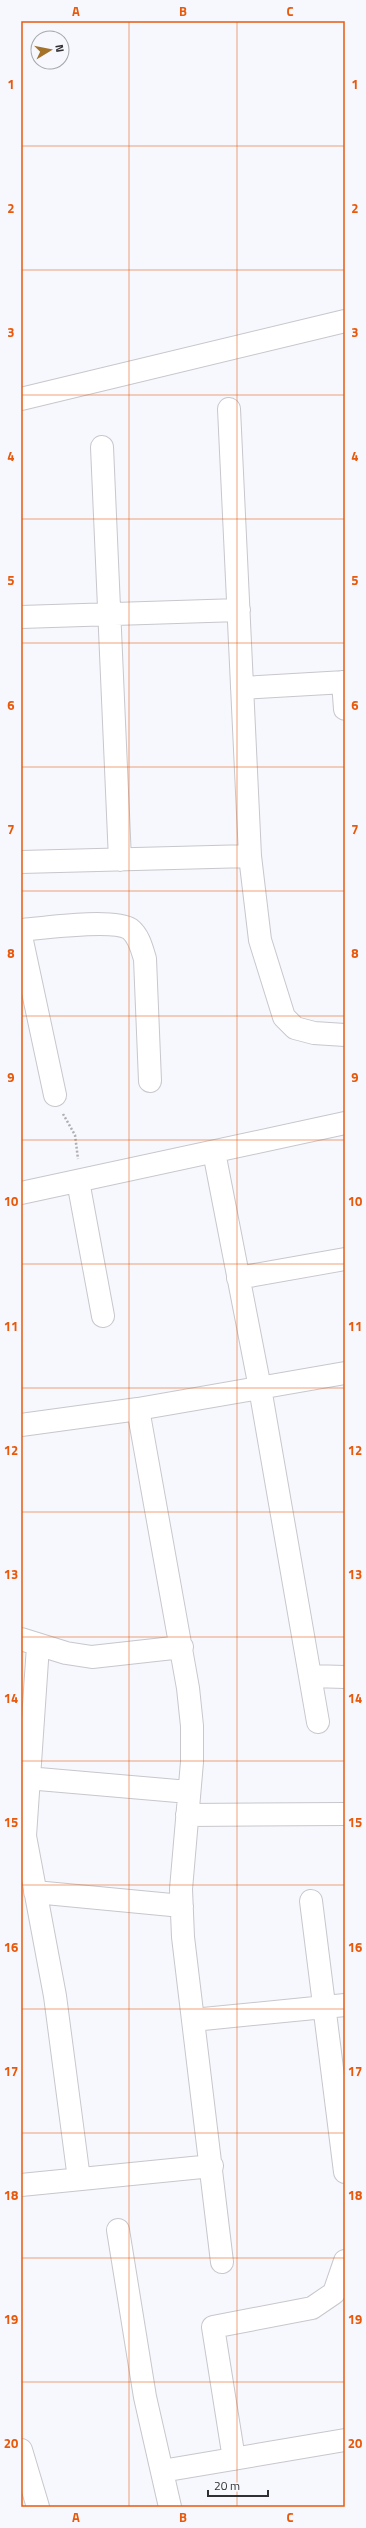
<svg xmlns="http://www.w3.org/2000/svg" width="366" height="2528" viewBox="0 0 366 2528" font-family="'Titillium Web',sans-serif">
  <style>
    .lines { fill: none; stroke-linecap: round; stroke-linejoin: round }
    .minor-casing { stroke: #c7c7cc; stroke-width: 24 }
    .path { stroke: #afafb3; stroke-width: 2.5; stroke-dasharray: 2 2; stroke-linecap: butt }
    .minor { stroke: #fff; stroke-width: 22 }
    .grid { fill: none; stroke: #e8590c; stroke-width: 1; stroke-opacity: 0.55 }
    .neatline { fill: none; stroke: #e8590c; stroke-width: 1.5 }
    .grid-label { font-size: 13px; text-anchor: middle; font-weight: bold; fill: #e8590c }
  </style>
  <rect width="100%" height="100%" fill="#f7f8fd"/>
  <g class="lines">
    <g class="minor-casing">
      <path id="minor" d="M21,399l324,-78
        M229,409l21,447 10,84 24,77 11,11 19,5 31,2
        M102,447l18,413
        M21,617l218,-7
        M343,682l2,27
        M242,688l103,-6
        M21,862l229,-6
        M21,930c22,-2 92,-12 109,-1 9,7 12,20 15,30l5,122
        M21,936l34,159
        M214,1152l46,236 58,334
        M78,1181l25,135
        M21,1193l324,-70
        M238,1278l107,-19
        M138,1409l50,279 4,38v36l-11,127 2,48 39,325
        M21,1425l117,-16 207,-36
        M21,1639l45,14 26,4 90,-10
        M38,1646l-13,190 30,160 24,183
        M310,1676l35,1
        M27,1778l162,14
        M187,1815l158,-1
        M35,1892l147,14
        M311,1901l34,271
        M193,2020l152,-15
        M21,2185l191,-19
        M118,2230l27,167 25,110
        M21,2450l17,57
        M234,2459l-21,-132 99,-19 22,-15 11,-32
        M162,2471l183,-31"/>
    </g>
    <path class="path" d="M63,1114l12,21 3,24"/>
    <use href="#minor" class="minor"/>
  </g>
  <path class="grid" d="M129,21v2486M237,21v2486M21,146h324M21,270h324M21,395h324M21,519h324M21,643h324M21,767h324M21,891h324M21,1016h324M21,1140h324M21,1264h324M21,1388h324M21,1512h324M21,1637h324M21,1761h324M21,1885h324M21,2009h324M21,2133h324M21,2258h324M21,2382h324"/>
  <rect width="366" height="2528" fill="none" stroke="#f7f8fd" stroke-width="44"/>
  <g transform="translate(50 50) rotate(80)"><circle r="19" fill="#f7f8fd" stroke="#a7a8ac"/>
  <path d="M0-3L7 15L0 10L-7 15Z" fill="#a57229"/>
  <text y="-6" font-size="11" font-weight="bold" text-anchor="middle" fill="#303032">N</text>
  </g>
  <path d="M208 2490v6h60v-6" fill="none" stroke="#303032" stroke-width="2"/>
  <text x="214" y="2490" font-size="12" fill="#303032" stroke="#f7f8fd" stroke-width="3" paint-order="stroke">20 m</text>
  <rect x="22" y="22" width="322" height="2484" class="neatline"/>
  <g class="grid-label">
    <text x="76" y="16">A</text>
    <text x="183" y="16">B</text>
    <text x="290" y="16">C</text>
    <text x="11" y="89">1</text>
    <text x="355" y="89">1</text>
    <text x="11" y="213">2</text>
    <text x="355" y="213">2</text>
    <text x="11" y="337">3</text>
    <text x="355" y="337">3</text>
    <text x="11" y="461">4</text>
    <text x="355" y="461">4</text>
    <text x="11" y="585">5</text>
    <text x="355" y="585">5</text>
    <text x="11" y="710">6</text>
    <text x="355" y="710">6</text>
    <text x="11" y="834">7</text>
    <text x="355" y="834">7</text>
    <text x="11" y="958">8</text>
    <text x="355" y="958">8</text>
    <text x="11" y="1082">9</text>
    <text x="355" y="1082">9</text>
    <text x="11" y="1206">10</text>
    <text x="355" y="1206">10</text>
    <text x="11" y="1331">11</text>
    <text x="355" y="1331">11</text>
    <text x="11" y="1455">12</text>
    <text x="355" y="1455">12</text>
    <text x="11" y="1579">13</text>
    <text x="355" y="1579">13</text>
    <text x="11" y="1703">14</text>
    <text x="355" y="1703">14</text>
    <text x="11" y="1827">15</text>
    <text x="355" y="1827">15</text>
    <text x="11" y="1952">16</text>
    <text x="355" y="1952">16</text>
    <text x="11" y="2076">17</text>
    <text x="355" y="2076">17</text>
    <text x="11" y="2200">18</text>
    <text x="355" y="2200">18</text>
    <text x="11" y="2324">19</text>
    <text x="355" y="2324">19</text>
    <text x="11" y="2448">20</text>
    <text x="355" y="2448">20</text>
    <text x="76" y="2522">A</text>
    <text x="183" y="2522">B</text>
    <text x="290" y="2522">C</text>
  </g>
</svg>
